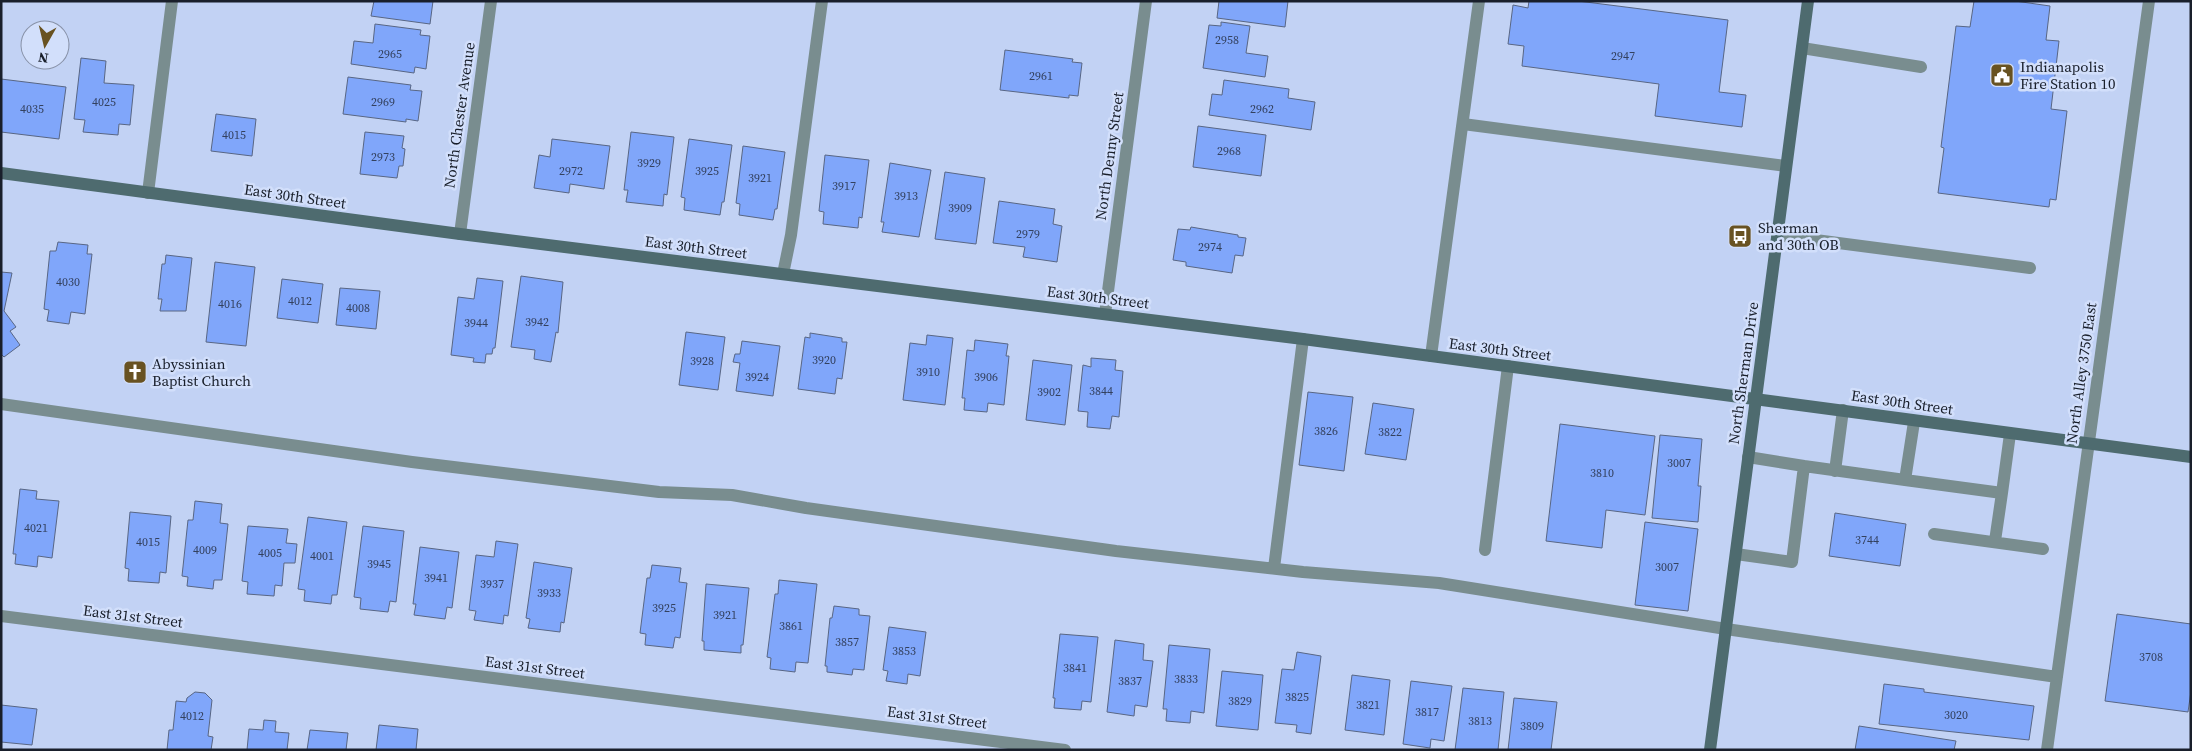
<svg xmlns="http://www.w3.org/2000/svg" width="2192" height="751" viewBox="0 0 2192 751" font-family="'Source Serif 4',serif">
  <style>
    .building { fill: #80a6fa; stroke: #586684 }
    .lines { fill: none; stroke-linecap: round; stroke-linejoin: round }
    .service { stroke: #798d8f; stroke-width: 12 }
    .minor { stroke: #798d8f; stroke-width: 12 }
    .secondary { stroke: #4e6b6f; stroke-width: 12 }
    .labels { text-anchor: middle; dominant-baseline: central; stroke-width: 5; stroke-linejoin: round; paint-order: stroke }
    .number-label { font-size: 12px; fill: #33415f }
    .poi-label { font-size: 15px; fill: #191f2b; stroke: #d2dffb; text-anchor: start }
    .street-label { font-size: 15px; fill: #191f2b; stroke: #d2dffb }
  </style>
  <rect width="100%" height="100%" fill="#c2d2f4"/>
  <path class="building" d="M374,1h59l-3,23 -59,-8z
    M1219,1h69l-3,26 -68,-9z
    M1529,1h49l150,19 -9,72 27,3 -4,32 -87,-11 4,-32 -137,-18 2,-20 -16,-2 5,-39 15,3z
    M1974,1h41l35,5 -4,34 13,1 -8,68 16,2 -11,89 -6,-1 -1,8 -111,-14 6,-45 -3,-1 15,-121 14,1z
    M1221,22l29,4 -4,27 22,3 -3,21 -62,-9 6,-43 12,1z
    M375,24l46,6 -1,5 10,1 -4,33 -11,-2 -1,6 -63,-9 3,-23 19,2z
    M1005,50l68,9 -1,3 10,1 -4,33 -9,-1v3l-69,-8z
    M81,58l25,3 -2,22 30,2 -4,40 -11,-1 -1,11 -35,-3 2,-12 -11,-1z
    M348,77l63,8 -1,5 12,1 -4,30 -12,-2v3l-63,-8z
    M1,79l65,8 -7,52 -58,-7z
    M1224,80l65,9 -1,9 27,4 -4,28 -102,-15 3,-21 10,1z
    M216,114l40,5 -4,37 -41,-5z
    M1198,126l68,9 -5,41 -68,-9z
    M365,132l39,4 -2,12 3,1 -2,17h-4l-2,12 -37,-4z
    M631,132l43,5 -7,58 -3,-1 -1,12 -37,-4 2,-12h-4z
    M552,139l58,7 -6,43 -34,-5 -1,9 -35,-5 5,-33 11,2z
    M689,139l43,6 -8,57h-2l-2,13 -36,-5 1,-12 -4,-1z
    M743,146l42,6 -8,57h-2l-2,11 -34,-5 1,-11 -4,-1z
    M825,155l44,5 -7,58 -3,-1 -1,11 -35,-4 1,-12 -5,-1z
    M890,163l41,7 -12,67 -37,-5 2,-10h-3z
    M945,172l40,6 -9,66 -41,-5z
    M999,201l56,8 -2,15 9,2 -5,36 -34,-5 2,-10 -32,-4z
    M1191,227l47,8v2l8,1 -3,18 -8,-1 -3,18 -46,-7v-4l-13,-2 5,-31 12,1z
    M58,242l30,3 -1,9h5l-7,60 -14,-2 -2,12 -22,-3 2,-11 -5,-1 6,-58h6z
    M166,255l26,3 -6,53h-26l2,-12h-4l4,-35h3z
    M215,262l40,5 -9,79 -40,-4z
    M1,272l11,1 -8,38 12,16 -6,4 10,14 -16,12 -3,-3z
    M521,276l42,6 -5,51 -2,-1 -5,30 -17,-3 1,-9 -24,-3z
    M477,278l26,3 -8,67h-2l-1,6h-6l-1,9 -12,-1 1,-4 -23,-3 7,-58 16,2z
    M282,279l41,5 -5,39 -41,-5z
    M340,288l40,3 -4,38 -40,-4z
    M686,332l39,5 -7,53 -39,-5z
    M810,333l32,5v4h5l-5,37 -5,-1 -2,16 -37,-5 7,-52 5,1z
    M927,335l26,3 -8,67 -42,-5 7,-57 16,2z
    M975,340l33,4 -2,12h3l-5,49 -16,-2 -1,9 -23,-2 1,-12h-3l5,-48 7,1z
    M742,341l38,5 -7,50 -37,-5 4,-28 -7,-1 2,-8h5z
    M1091,358l25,2 -1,10 8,1 -4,46 -7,-1 -2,13 -23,-2 1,-15 -10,-1 5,-46 8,2z
    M1033,360l39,5 -7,60 -39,-5z
    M1308,392l45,5 -9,74 -45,-6z
    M1373,403l41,6 -8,51 -41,-6z
    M1560,424l95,12 -10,79 -39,-5 -4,38 -56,-7z
    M1660,435l42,4 -4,47h3l-3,36 -46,-4z
    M20,489l17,2 -1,8 23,2 -7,57 -14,-2 -1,11 -22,-3 1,-10h-3z
    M195,501l27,3 -2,19 8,1 -6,56h-8l-1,9 -26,-3 1,-9 -6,-1 6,-56h5z
    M130,512l41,4 -5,57 -6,-1 -1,11 -31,-2 1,-12 -4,-1z
    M1835,513l71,11 -6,42 -71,-10z
    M308,517l39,5 -10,73h-5l-1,9 -27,-3 1,-11 -7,-1z
    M1645,522l53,7 -10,82 -53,-6z
    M248,526l40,3 -2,14 11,1 -2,19h-11l-2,23 -7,-1 -1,11 -27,-2 1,-12 -6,-1z
    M363,526l41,5 -8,71 -6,-1 -2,11 -28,-3 1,-11 -7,-1z
    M496,541l22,3 -10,72 -4,-1 -1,9 -29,-4 2,-9 -7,-1 7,-55 18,2z
    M420,547l39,5 -7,56 -5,-1 -2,12 -31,-4 2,-11h-3z
    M534,562l38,6 -8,55 -3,-1 -1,10 -32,-4 2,-9 -4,-1z
    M652,565l29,3 -2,14 8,1 -7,55 -5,-1 -2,11 -28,-3 1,-11 -6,-1 7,-55h3z
    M779,580l38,4 -9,79 -12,-1 -1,10 -25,-3 1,-11 -4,-1 8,-63h3z
    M706,584l43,4 -6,57h-2v8l-37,-3v-9h-2z
    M834,606l25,3v6l11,1 -6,54 -11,-1 -1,6 -25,-3v-6h-2l5,-48h2z
    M2117,614l74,10v67l-3,21 -83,-11z
    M889,627l37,5 -6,44 -12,-2 -1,10 -21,-3 2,-10 -5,-1z
    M1060,634l38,3 -7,65 -9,-1 -1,9 -27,-2 1,-10h-2z
    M1115,640l29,4 -1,16 10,1 -6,46 -12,-2 -1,11 -27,-4z
    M1169,645l41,4 -6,64 -13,-2 -1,12 -24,-2 1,-12h-4z
    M1297,652l24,4 -10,78 -15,-2 1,-7 -22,-2 7,-54 12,1z
    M1222,671l41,4 -5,55 -42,-4z
    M1352,675l38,5 -6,55 -39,-5z
    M1411,681l41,5 -8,55 -13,-2 -1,9 -27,-4z
    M1884,684l40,5v3l110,14 -5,34 -150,-16z
    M1463,688l41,4 -6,58h-43z
    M195,692l10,1 7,7 -4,36 5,1 -2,13h-44l2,-20h4l3,-29 10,1 1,-4z
    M1514,698l43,4 -6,48h-43z
    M1,705l36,4 -5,36 -31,-3z
    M264,720l12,1 -1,11 14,1 -2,17h-40l2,-21 14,1z
    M379,725l39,4 -2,21h-40z
    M1859,726l97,15 -2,9h-99z
    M310,730l38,3 -2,17h-39z"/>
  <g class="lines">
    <path class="service" d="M1802,48l119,19
      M1463,124l323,42
      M148,193l24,-192
      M1777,235l253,33
      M783,274l8,-39 31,-234
      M1431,356l48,-355
      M1,404l411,58 247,30 73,3 74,13 310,43 187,21 136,11 287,46 331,48
      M1748,457l56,9
      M1835,471l8,-61
      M1905,480l97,13 8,-59
      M1934,534l109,15
      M1995,541l7,-48
      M1485,550l23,-184
      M1736,554l56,8 12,-96 101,14 9,-58
      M1274,568l29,-229
      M2047,750l102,-749"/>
    <path class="minor" d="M460,234l31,-233
      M1105,314l41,-313
      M1,616l1064,134"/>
    <path class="secondary" d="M1,173l459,61 843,105 888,118
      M1710,750l98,-749"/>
  </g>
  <defs>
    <g id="civic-square" transform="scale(1.25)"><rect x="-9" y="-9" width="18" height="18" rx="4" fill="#685221" stroke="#d2dffb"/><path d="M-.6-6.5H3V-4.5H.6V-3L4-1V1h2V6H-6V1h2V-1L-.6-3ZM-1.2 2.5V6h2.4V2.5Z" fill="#fff"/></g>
    <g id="bus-square" transform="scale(1.25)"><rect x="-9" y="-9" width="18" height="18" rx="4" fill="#685221" stroke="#d2dffb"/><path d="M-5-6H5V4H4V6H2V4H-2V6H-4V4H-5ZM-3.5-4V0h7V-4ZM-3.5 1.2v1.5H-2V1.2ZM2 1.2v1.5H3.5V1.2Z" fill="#fff"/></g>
    <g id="church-square" transform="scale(1.25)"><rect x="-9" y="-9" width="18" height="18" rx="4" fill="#685221" stroke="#d2dffb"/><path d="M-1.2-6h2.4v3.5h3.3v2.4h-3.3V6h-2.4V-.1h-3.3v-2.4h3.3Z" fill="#fff"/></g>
  </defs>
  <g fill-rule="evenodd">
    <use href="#civic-square" x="2002" y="75"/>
    <use href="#bus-square" x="1740" y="236"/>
    <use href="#church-square" x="135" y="372"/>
  </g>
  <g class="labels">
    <g class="number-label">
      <text x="1227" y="40">2958</text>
      <text x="390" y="54">2965</text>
      <text x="1623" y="56">2947</text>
      <text x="1041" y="76">2961</text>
      <text x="104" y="102">4025</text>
      <text x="383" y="102">2969</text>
      <text x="32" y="109">4035</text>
      <text x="1262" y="109">2962</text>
      <text x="234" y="135">4015</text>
      <text x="1229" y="151">2968</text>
      <text x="383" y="157">2973</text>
      <text x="649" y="163">3929</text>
      <text x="571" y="171">2972</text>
      <text x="707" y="171">3925</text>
      <text x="760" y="178">3921</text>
      <text x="844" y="186">3917</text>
      <text x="906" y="196">3913</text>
      <text x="960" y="208">3909</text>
      <text x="1028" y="234">2979</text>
      <text x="1210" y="247">2974</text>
      <text x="68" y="282">4030</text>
      <text x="300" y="301">4012</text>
      <text x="230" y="304">4016</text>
      <text x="358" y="308">4008</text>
      <text x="537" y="322">3942</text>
      <text x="476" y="323">3944</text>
      <text x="824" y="360">3920</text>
      <text x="702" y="361">3928</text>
      <text x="928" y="372">3910</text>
      <text x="757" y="377">3924</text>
      <text x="986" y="377">3906</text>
      <text x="1101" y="391">3844</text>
      <text x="1049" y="392">3902</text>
      <text x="1326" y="431">3826</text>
      <text x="1390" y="432">3822</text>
      <text x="1679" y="463">3007</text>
      <text x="1602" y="473">3810</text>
      <text x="36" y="528">4021</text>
      <text x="1867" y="540">3744</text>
      <text x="148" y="542">4015</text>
      <text x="205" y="550">4009</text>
      <text x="270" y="553">4005</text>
      <text x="322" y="556">4001</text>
      <text x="379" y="564">3945</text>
      <text x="1667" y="567">3007</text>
      <text x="436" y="578">3941</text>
      <text x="492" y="584">3937</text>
      <text x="549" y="593">3933</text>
      <text x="664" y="608">3925</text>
      <text x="725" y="615">3921</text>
      <text x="791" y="626">3861</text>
      <text x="847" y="642">3857</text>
      <text x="904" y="651">3853</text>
      <text x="2151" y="657">3708</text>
      <text x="1075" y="668">3841</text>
      <text x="1186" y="679">3833</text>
      <text x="1130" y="681">3837</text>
      <text x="1297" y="697">3825</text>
      <text x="1240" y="701">3829</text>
      <text x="1368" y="705">3821</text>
      <text x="1427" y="712">3817</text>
      <text x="1956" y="715">3020</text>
      <text x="192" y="716">4012</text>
      <text x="1480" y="721">3813</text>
      <text x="1532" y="726">3809</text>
    </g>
    <g class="poi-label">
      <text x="2020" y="66">Indianapolis<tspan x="2020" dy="17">Fire Station 10</tspan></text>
      <text x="1758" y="227">Sherman<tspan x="1758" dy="17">and 30th OB</tspan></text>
      <text x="152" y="363">Abyssinian<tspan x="152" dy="17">Baptist Church</tspan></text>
    </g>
    <g class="street-label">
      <text transform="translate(459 115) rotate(-82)">North Chester Avenue</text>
      <text transform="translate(1109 156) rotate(-82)">North Denny Street</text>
      <text transform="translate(295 196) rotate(8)">East 30th Street</text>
      <text transform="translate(696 247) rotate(7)">East 30th Street</text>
      <text transform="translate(1098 297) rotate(7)">East 30th Street</text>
      <text transform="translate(1500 349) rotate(7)">East 30th Street</text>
      <text transform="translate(1743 373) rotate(-82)">North Sherman Drive</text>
      <text transform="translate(2081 373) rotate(-82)">North Alley 3750 East</text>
      <text transform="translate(1902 402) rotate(8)">East 30th Street</text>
      <text transform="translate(133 616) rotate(7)">East 31st Street</text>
      <text transform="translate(535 667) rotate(7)">East 31st Street</text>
      <text transform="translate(937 717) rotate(7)">East 31st Street</text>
    </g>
  </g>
  <rect width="2192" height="751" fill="none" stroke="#191f2b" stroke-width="5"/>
  <g transform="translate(45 45) rotate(188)"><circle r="24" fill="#d2dffb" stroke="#8892a8"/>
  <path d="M0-4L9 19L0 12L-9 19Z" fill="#685221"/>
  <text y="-8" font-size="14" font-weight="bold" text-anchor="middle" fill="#191f2b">N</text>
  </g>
</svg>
